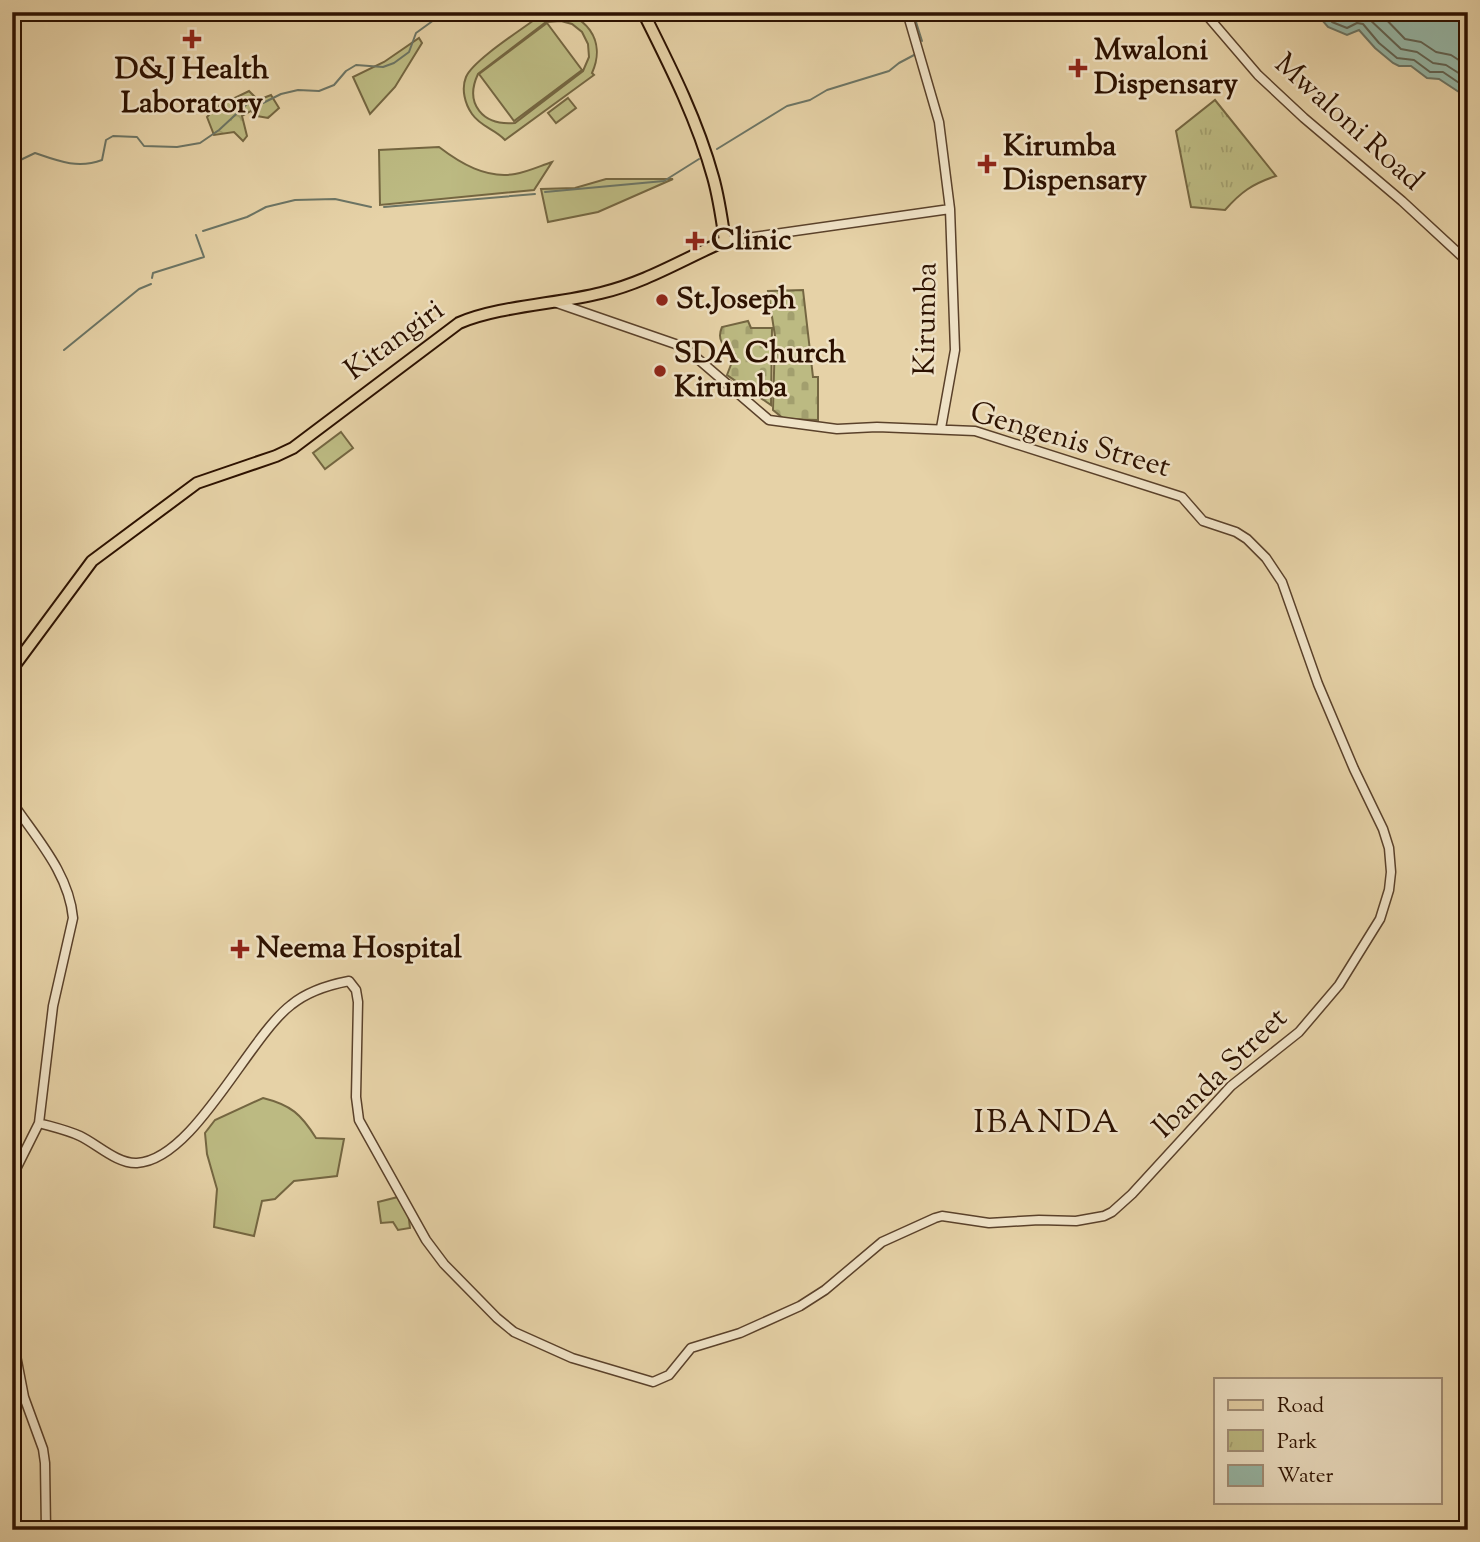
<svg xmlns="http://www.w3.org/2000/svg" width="1480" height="1542" viewBox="0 0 1480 1542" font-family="'Sorts Mill Goudy',serif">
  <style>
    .green { fill: #bcba82; stroke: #746641; stroke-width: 2; fill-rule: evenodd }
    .forest { fill: url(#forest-crowns); stroke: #746641; stroke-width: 2 }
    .cemetery { fill: url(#cemetery-stones); stroke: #746641; stroke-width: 2 }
    .park { fill: url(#park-tufts); stroke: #746641; stroke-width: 2 }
    .water { fill: #96b8a8; stroke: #6c7565; stroke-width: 2 }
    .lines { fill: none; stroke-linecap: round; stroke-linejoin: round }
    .shore { stroke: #616454; stroke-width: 2 }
    .stream { stroke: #6c7565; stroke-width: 2 }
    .minor-casing { stroke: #5a412a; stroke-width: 11 }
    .major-casing { stroke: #2c1100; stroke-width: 14 }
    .minor { stroke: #efe2c6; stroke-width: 8 }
    .major { stroke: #e6d2a7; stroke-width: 10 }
    .poi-dot { fill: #8f2418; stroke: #efe2c6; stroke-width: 2.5 }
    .labels { text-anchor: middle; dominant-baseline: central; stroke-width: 5; stroke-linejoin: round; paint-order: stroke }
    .poi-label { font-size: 30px; font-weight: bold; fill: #2c1100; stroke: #efe2c6; text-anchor: start }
    .street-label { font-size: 30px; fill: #2c1100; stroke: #efe2c6 }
    .quarter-label { font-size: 33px; letter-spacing: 2px; fill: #2c1100; stroke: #efe2c6 }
  </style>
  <defs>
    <pattern id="forest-crowns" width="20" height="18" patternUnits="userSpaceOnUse" patternTransform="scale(1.75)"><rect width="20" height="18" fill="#bcba82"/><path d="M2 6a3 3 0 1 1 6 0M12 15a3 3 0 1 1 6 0" fill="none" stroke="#a29f6e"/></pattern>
    <pattern id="cemetery-stones" width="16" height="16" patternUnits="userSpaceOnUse" patternTransform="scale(1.75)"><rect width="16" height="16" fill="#bcba82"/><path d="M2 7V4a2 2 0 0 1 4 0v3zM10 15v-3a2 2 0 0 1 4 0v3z" fill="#a29f6e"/></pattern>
    <pattern id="park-tufts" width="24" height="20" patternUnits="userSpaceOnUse" patternTransform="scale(1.75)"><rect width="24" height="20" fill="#bcba82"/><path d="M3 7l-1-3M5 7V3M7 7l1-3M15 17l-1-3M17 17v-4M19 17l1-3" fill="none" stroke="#a29f6e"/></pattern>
  </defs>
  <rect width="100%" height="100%" fill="#e6d2a7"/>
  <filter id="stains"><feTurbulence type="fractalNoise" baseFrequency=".00286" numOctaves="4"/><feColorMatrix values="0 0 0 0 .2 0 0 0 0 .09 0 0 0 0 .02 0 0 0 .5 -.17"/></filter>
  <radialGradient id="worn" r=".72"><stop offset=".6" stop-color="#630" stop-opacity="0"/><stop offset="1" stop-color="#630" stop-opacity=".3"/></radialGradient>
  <path class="green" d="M551,12c34,0 56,28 41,61l2,2 -89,65c-10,-11 -24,-13 -33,-26 -7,-10 -11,-25 -6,-37 7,-17 58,-49 75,-62zM561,21l11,3 10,8 6,12 1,13 -6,14 -68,52c-32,3 -51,-19 -37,-49l68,-52z
    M547,23l35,47 -68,51 -35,-47z
    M419,38l3,5 -27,44 -25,27 -17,-37 31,-15z
    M568,98l8,10 -20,15 -8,-10z
    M439,147c21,16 47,32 76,27 12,-2 25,-8 37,-12l-18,28 -154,15 -1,-55z
    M606,179h67l-75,33 -50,10 -7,-33 34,-1z
    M341,432l12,16 -28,21 -12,-16z
    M263,1098c28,7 38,16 53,40l28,1 -7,37 -43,5 -19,18 -13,2 -8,35 -40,-9 3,-38 -10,-35 -2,-21 10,-13z
    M398,1197l10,15 2,16 -12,2 -5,-8 -12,1 -3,-21z"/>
  <path class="forest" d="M249,91l9,9 13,-5 8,13 -11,10 -11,-2 -6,-5 -9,5 5,20 -4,5 -9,-9 -20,3 -7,-18 9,-10z"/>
  <path class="cemetery" d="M803,290l10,87h5v43l-34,-1 -11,-9 2,-74 -7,-45z
    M748,321l3,7h21l-1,77 -44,-30 8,-21c-11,-8 -19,-13 -13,-27z"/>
  <path class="park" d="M1215,100l61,76c-24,8 -35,16 -51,34l-34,-3 -15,-76z"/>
  <path class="water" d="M1315,12h153v86l-29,-19 -12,-1 -16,-12h-12l-6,-3 -18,-15 -16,-18 -12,5 -19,-8z"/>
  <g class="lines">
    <path class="shore" d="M1324,12l8,10 15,6 10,-5 6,1 16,19 18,15 17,2 16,12h13l25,17
      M1336,12l11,6 11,-4 9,3 34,32 16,3 16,11 13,2 22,14
      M1379,12l26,27 16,3 15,10 15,3 17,11"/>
    <path class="stream" d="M922,41l-6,-19 14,-10
      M717,149l70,-43 23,-6 17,-10 62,-19 10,-8 17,-9
      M12,164l23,-11c23,8 43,16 67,7l4,-20 7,-4 24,1 7,9 33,1 23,-4 19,-13 28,-26 16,-1 18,-9 17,-4 21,1 15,-6 12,-14 10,-6 27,2 11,-4 15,-11 7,-19 29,-21
      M545,192l119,-11 35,-22
      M384,207l151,-13
      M203,231l44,-14 19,-10 29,-7 40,-1 36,8
      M152,278l1,-5 51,-16 -8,-22
      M64,350l75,-61 12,-5"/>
    <g class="minor-casing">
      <path id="minor" d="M907,12l32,110 11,87 5,141 -14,78
        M1204,12l54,63 46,43 98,83 66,61
        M725,241l225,-32
        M12,802c24,36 57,71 61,116l-20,88 -14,117 -27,54
        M39,1123c14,4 28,7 41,13 17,8 37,28 57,27 57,-3 111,-125 154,-158 17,-14 37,-20 58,-24l7,9 2,12 -2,95 3,23 67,120 18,24 53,54 17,14 58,26 81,24 16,-7 22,-27 49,-15 60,-27 25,-16 57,-48 53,-24 7,-2 47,7 50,-3 37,1 28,-5 8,-4 20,-18 99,-108 68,-54 40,-47 41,-66 9,-29 2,-18 -2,-24 -6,-19 -29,-60 -36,-85 -36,-102 -16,-24 -19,-19 -11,-7 -33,-11 -21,-24 -207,-66 -98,-4 -40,2 -68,-9 -85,-73 -130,-45
        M12,1335l12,62 19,52 2,14 1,67"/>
    </g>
    <g class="major-casing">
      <path id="major" d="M12,669l80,-108 105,-78 79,-27 17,-8 166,-125c39,-17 99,-19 142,-30 46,-11 82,-34 124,-52 -3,-21 -6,-43 -12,-64 -16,-58 -43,-111 -70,-165"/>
    </g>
    <use href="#minor" class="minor"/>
    <use href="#major" class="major"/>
  </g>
  <g class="poi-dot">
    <path d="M188.5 28.5h7v7h7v7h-7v7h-7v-7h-7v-7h7z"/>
    <path d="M1074.5 57.5h7v7h7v7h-7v7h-7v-7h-7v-7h7z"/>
    <path d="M983.5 153.5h7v7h7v7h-7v7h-7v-7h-7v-7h7z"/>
    <path d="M691.5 230.5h7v7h7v7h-7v7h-7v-7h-7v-7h7z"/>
    <circle cx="662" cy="300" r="7"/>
    <circle cx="660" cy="371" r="7"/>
    <path d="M236.5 938.5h7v7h7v7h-7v7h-7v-7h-7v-7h7z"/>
  </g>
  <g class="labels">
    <g class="poi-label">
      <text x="1094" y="51">Mwaloni<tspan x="1094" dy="34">Dispensary</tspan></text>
      <text x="192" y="70" text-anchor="middle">D&amp;J Health<tspan x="192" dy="34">Laboratory</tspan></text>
      <text x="1003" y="147">Kirumba<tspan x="1003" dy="34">Dispensary</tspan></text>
      <text x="711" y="241">Clinic</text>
      <text x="676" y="300">St.Joseph</text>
      <text x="674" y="354">SDA Church<tspan x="674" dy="34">Kirumba</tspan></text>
      <text x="256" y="949">Neema Hospital</text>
    </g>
    <g class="street-label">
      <text transform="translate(1348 123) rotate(42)">Mwaloni Road</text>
      <text transform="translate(927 319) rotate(-89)">Kirumba</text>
      <text transform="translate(395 341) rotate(-36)">Kitangiri</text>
      <text transform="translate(1070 441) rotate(16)">Gengenis Street</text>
      <text transform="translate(1221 1074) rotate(-44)">Ibanda Street</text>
    </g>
    <g class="quarter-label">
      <text x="1047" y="1124">IBANDA</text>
    </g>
  </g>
  <rect width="1480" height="1542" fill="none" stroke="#e6d2a7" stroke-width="42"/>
  <rect x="14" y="14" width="1452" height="1514" fill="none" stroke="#2c1100" stroke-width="3.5"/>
  <rect x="21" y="21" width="1438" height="1500" fill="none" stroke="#2c1100" stroke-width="2"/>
  <rect x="1214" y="1378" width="228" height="126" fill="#efe2c6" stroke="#a18e77" stroke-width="2"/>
  <rect x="1228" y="1400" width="35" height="10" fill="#e6d2a7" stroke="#a18e77" stroke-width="2"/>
  <text x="1277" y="1412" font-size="21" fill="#2c1100">Road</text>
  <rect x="1228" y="1430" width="35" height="21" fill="url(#park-tufts)" stroke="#a18e77" stroke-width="2"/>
  <text x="1277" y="1448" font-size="21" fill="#2c1100">Park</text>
  <rect x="1228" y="1465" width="35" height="21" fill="#96b8a8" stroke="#a18e77" stroke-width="2"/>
  <text x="1277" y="1482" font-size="21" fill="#2c1100">Water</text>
  <rect width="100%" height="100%" filter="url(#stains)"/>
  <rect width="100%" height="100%" fill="url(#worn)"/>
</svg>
